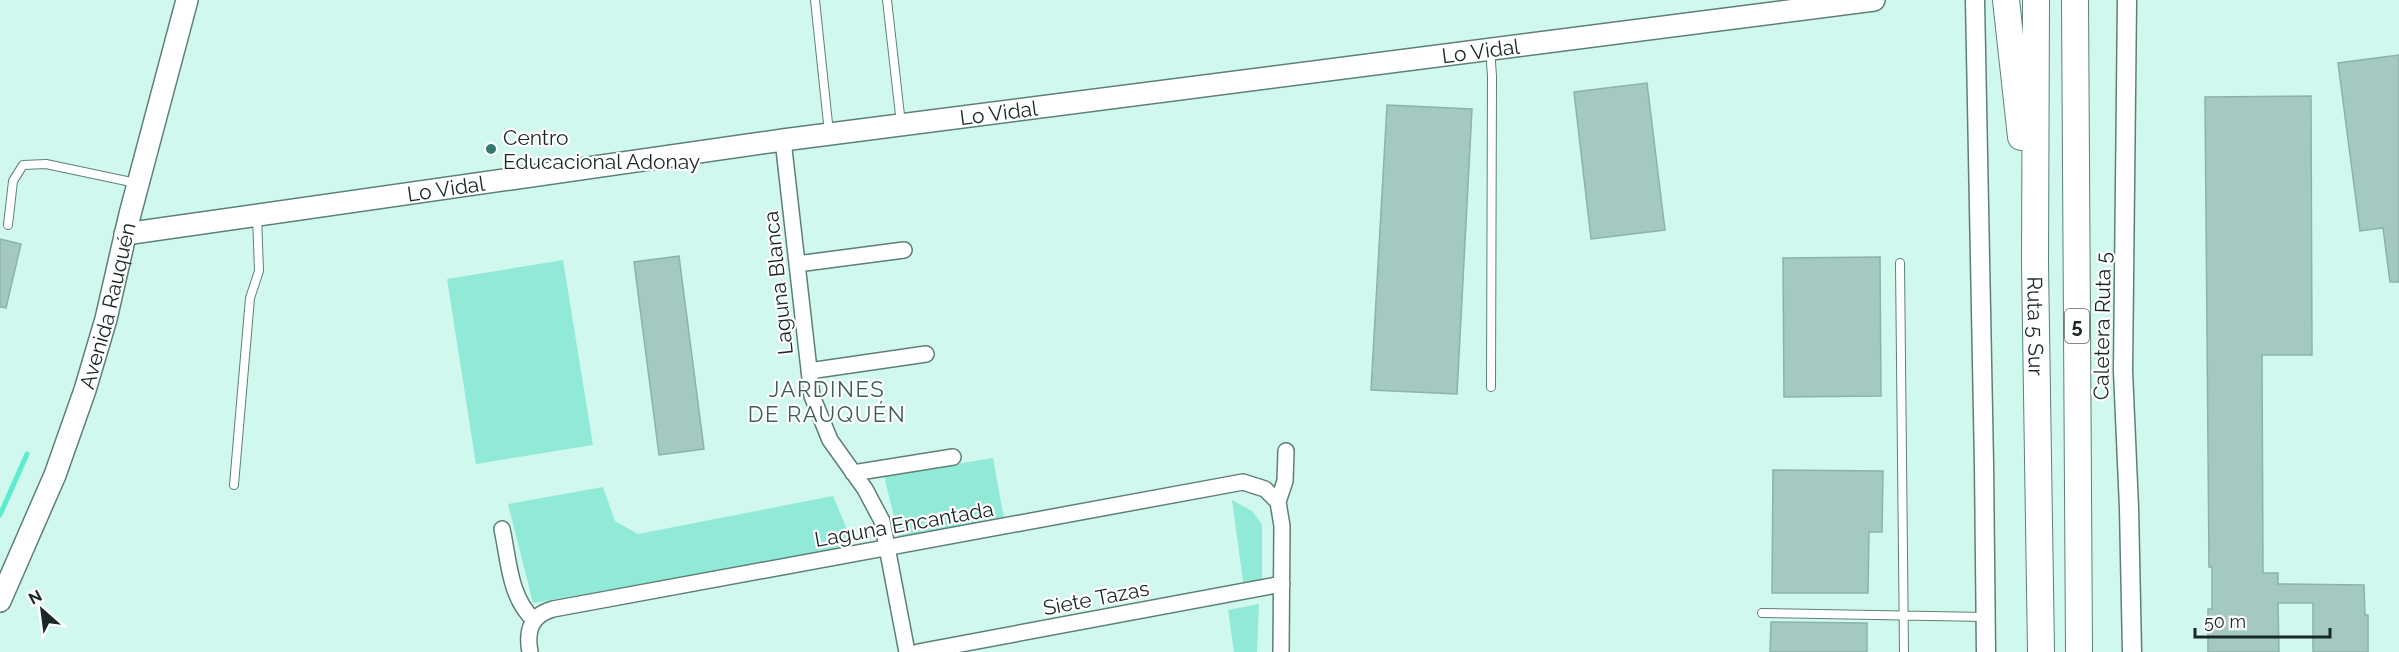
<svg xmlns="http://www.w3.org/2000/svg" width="2399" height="652" viewBox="0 0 2399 652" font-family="Raleway,sans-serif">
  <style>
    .green { fill: #91ead7 }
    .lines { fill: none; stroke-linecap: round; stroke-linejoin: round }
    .stream { stroke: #5eecd1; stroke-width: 5 }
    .building { fill: #a3c9c0; stroke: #8db2a9; stroke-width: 1.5 }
    .service-casing { stroke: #5c8078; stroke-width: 10 }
    .minor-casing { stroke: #5c8078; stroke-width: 18 }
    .tertiary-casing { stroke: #5c8078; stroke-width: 21 }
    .secondary-casing { stroke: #5c8078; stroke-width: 24 }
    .motorway-casing { stroke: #5c8078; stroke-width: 28 }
    .service { stroke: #fff; stroke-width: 8 }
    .minor { stroke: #fff; stroke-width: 15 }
    .tertiary { stroke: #fff; stroke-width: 18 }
    .secondary { stroke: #fff; stroke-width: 21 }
    .motorway { stroke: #fff; stroke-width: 26 }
    .poi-dot { fill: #36796c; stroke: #fff; stroke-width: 2 }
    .labels { text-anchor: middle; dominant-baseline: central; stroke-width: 4.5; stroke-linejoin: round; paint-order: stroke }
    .shield { fill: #fff; stroke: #5e6866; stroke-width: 1.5 }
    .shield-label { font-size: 20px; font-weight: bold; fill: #192825 }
    .street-label { font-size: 21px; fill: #192825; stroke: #fff }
    .poi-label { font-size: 21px; fill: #192825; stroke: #fff; text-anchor: start }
    .neighbourhood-label { font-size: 22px; letter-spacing: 1.5px; fill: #3d5f57; stroke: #fff }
  </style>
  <rect width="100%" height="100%" fill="#d1f8ef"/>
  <path class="green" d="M563,260l30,185 -117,19 -29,-185z
    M993,458l11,61 -105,18 -15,-61z
    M603,487l12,34 23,13 195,-38 22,52 -322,55 -25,-99z
    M1232,500l20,11 10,13v70l-17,2z
    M1259,604l-2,48h-23l-6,-42z"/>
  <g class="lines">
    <path class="stream" d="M0,515l27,-61"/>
  </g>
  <path class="building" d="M2399,55v227h-9l-7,-54 -23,3 -22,-168z
    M1647,83l18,147 -74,9 -17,-147z
    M2311,96l1,259h-50l1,218h15v11l86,1 1,30h3v37h-55v-49h-35l1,49h-71v-43h4v-42h-3l-4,-470z
    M1387,105l85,4 -15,285 -86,-4z
    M0,239l21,5 -15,64 -6,-1z
    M679,256l25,193 -45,6 -25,-193z
    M1880,257l1,139 -97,1 -1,-139z
    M1773,470l110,1 -1,61h-13l-1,61h-96z
    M1771,622l96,1v29h-97z"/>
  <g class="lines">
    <g class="service-casing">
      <path id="service" d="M815,0l14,133
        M887,0l14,124
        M1490,49l2,27 -1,311
        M8,225l5,-44 10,-16 23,-1 90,19
        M1900,263l4,389
        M234,485l16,-187 9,-27 -2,-55
        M1762,613l223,4"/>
    </g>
    <g class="minor-casing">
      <path id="minor" d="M783,140l29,256 18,44 35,49 17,32 25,131
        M797,264l107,-14
        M809,371l117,-17
        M853,473l100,-16
        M502,529c7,31 7,68 32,91
        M530,652c-4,-21 1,-37 23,-43l690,-127 22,7 13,13
        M918,652l364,-68
        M1281,652l1,-126 -4,-24 7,-21 1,-30"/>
    </g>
    <g class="tertiary-casing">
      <path id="tertiary" d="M1975,0l9,465 2,187
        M2127,0l-4,371 6,137 3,144"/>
    </g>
    <g class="secondary-casing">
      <g id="secondary">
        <path id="s1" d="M125,234l658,-94 1091,-140"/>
        <path id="s2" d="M0,601l55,-126 30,-85 21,-71 24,-105 57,-214"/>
      </g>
    </g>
    <g class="motorway-casing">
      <g id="motorway">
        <path d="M2006,0l15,137"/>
        <path id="s3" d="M2036,0l-1,264 6,388"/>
        <path d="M2075,0l4,652"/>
      </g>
    </g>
    <use href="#service" class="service"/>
    <use href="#minor" class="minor"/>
    <use href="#tertiary" class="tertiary"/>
    <use href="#secondary" class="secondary"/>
    <use href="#motorway" class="motorway"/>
  </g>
  <circle class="poi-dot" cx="491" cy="149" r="6"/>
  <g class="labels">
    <rect class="shield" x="2065" y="309" width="24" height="34" rx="4.5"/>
    <g class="shield-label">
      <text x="2077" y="326">5</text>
    </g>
    <g class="street-label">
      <text stroke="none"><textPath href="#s1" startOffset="1368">Lo Vidal</textPath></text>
      <text stroke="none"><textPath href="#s1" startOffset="882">Lo Vidal</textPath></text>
      <text stroke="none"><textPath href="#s1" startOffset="324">Lo Vidal</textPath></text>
      <text transform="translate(778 283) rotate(-96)">Laguna Blanca</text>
      <text stroke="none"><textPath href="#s2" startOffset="315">Avenida Rauquén</textPath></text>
      <text stroke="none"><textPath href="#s3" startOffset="326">Ruta 5 Sur</textPath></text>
      <text transform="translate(2102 326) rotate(-89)">Caletera Ruta 5</text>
      <text transform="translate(904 524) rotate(-10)">Laguna Encantada</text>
      <text transform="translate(1096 598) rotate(-11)">Siete Tazas</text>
    </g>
    <g class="poi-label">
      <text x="503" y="137">Centro<tspan x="503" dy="24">Educacional Adonay</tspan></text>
    </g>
    <g class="neighbourhood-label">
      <text x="827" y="389">JARDINES<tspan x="827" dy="25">DE RAUQUÉN</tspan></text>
    </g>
  </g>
  <g transform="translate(42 610) rotate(332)" stroke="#ffffff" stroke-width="4.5" paint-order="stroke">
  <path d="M0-4.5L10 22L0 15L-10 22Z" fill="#192825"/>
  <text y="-9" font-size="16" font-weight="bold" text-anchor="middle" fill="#192825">N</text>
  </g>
  <path d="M2195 628v9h135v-9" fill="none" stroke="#192825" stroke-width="3"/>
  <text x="2204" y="628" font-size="18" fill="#192825" stroke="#ffffff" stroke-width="4.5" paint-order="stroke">50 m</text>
</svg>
